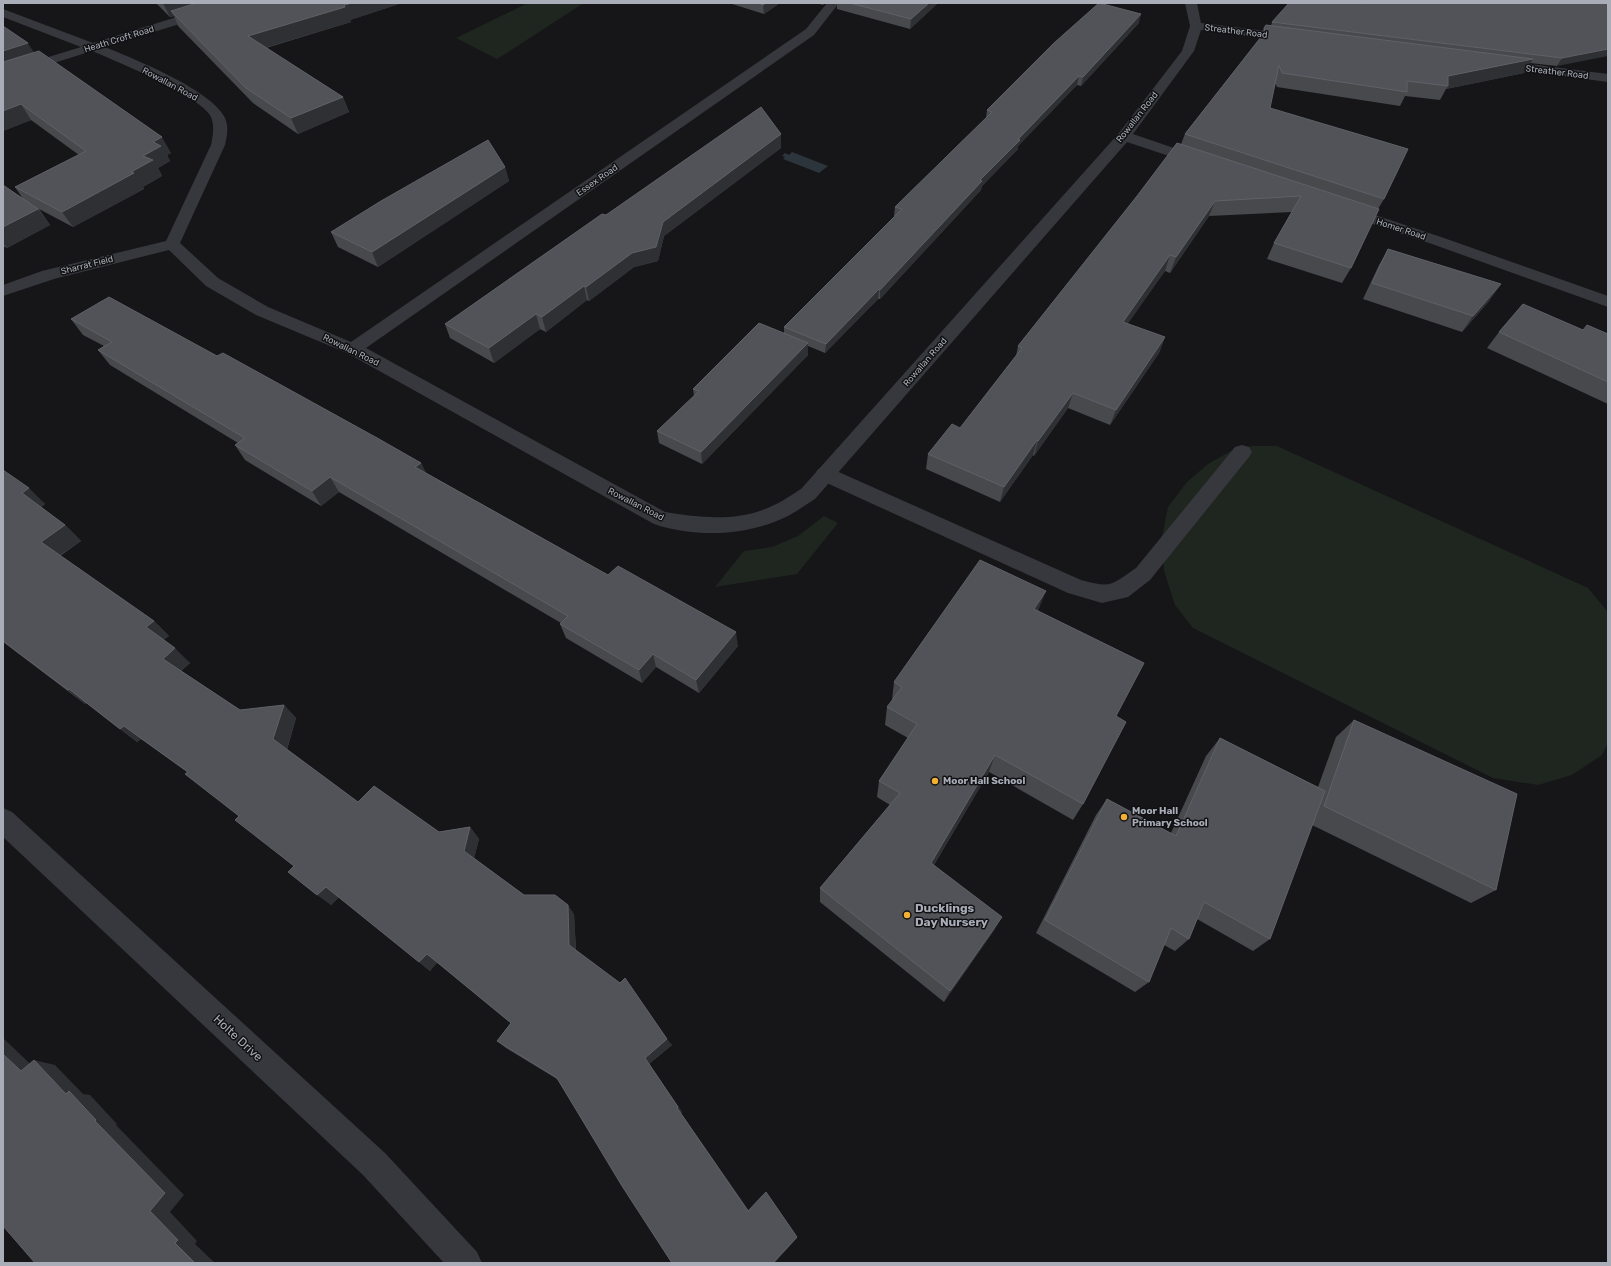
<svg xmlns="http://www.w3.org/2000/svg" width="1611" height="1266" viewBox="0 0 1611 1266" font-family="Rubik,sans-serif">
  <style>
    .green { fill: #1e261f }
    .water { fill: #2c353c }
    .lines { fill: none; stroke-linecap: round; stroke-linejoin: round }
    .service { fill: #37383d; fill-rule: evenodd }
    .minor { fill: #37383d; fill-rule: evenodd }
    .wall { fill: #47494d }
    .shaded-wall { fill: #2f3033 }
    .building { fill: #525359; stroke: #5f6168 }
    .poi-dot { fill: #f2b134; stroke: #111113; stroke-width: 1.5 }
    .labels { text-anchor: middle; dominant-baseline: central; stroke-width: 3; stroke-linejoin: round; paint-order: stroke }
    .far-street-label { font-size: 9px; fill: #a8adb8; stroke: #111113 }
    .poi-label { font-size: 10px; font-weight: bold; fill: #a8adb8; stroke: #111113; text-anchor: start }
    .near-poi-label { font-size: 12px; font-weight: bold; fill: #a8adb8; stroke: #111113; text-anchor: start }
    .near-street-label { font-size: 12px; fill: #a8adb8; stroke: #111113 }
  </style>
  <rect width="100%" height="100%" fill="#161618"/>
  <path class="green" d="M528,3h56l-87,56 -41,-21z
    M1252,446h25l311,142 20,24v131l-6,12 -30,20 -34,10 -45,-7 -300,-150 -18,-23 -11,-34 -2,-34 6,-30 19,-25 21,-18 23,-13z
    M824,516l14,7 -41,51 -82,13 29,-36 28,-4 26,-11z"/>
  <path class="water" d="M792,152l36,14 -9,7 -36,-14 2,-2 -3,-1 3,-3 4,2z"/>
  <g class="lines">
    <path class="service" d="M1242,445l7,2 3,5 -3,5 -99,123 -22,17 -26,6 -34,-10 -250,-114 -3,-5 3,-5 7,-2 7,2 249,111c30,8 29,6 55,-12l99,-121z"/>
    <path class="minor" d="M222,3h18l-2,3 -133,41c29,12 107,43 120,71 4,9 2,18 0,27l-45,98 38,35 50,29 83,35 455,-313 21,-26h12l-25,32 -448,313 299,164c36,6 73,10 107,-6 10,-4 19,-11 29,-17l318,-356 63,-82 8,-25 -5,-23h12l4,20 90,11 4,1 2,3 -2,3 -4,1 -90,-12 -7,21 -61,83 70,24 2,3 -2,3 -5,1 -5,-1 -66,-22 -312,357c-10,6 -19,13 -29,18 -40,19 -90,21 -132,7l-307,-171 -91,-38 -50,-29 -37,-36 -115,29 -51,17v-11l39,-14 124,-30 45,-96c2,-10 4,-21 -1,-30 -14,-21 -92,-53 -118,-64l-89,28v-8l78,-24 -78,-30v-8l90,34z
      M1498,60l110,14v8l-115,-15 -1,-3 1,-3z
      M1345,205l99,33 164,58v11l-176,-63 -92,-31 -3,-3 3,-3z
      M3,808l9,4 373,341 92,99 5,11h-38l-81,-88 -360,-338z"/>
  </g>
  <path class="wall" d="M156,3h246l-52,17 1,2 -85,26 77,49 6,15 -51,22 -45,-31 -75,-77 -4,-10 -4,1z
    M729,3h51l-16,11z
    M816,3h9l-2,2z
    M837,3h101l-28,26 -73,-20z
    M1608,3l-51,63 -27,-3 -6,10 -78,16 -6,11 -35,-4 -5,10 -123,-19 -2,-4 -5,25 114,91 -6,10 -27,59 -9,15 -75,-24 7,-16 18,-31 -83,4 -39,57 -5,-2 -38,53 38,13 -6,16 -49,72 -42,-17 -34,48 -1,-1 -33,47 -74,-33 2,-15 32,-26 56,-72 2,-10 163,-202 4,-10 75,-96 4,-10 7,-2 1,-4 96,-18z
    M1139,23l-58,63 -4,-1 -59,61v3l-36,37 -1,4 -101,109h-2l-53,54 -17,-7v9l-106,109 -43,-21 -2,-12 37,-35 -1,-7 91,-56v-6l111,-110 -1,-1 1,-9 91,-89 1,-8z
    M34,52l137,101 -4,2 3,6 -12,7 4,8 -19,11 1,2 -71,38 -34,-18 11,16 -43,23 -4,-2v-61l20,14 -8,-12 64,-32 -48,-35 -28,11z
    M781,134v14l-117,88 -6,25 -24,6 -45,34 -2,-1 -41,32 -6,-3 -46,34 -44,-25 -5,-14 161,-109z
    M505,167l4,14 -131,86 -40,-20 -7,-15z
    M1388,249l102,51 -28,32 -99,-33 16,-34z
    M71,319l146,37 204,107 5,10 182,102 130,71 -39,47 -43,-26 -14,16 -76,-45 -6,-14 1,-1 -222,-131 -18,14 -76,-46 -10,-15 3,-2 -128,-78 -12,-15 6,-4 -21,-11z
    M1583,330l25,4v70l-121,-56 12,-16z
    M3,470l42,34 -4,3 24,18 16,16 -21,15 94,65 15,15 -6,4 27,23 -9,8 59,39 44,-5 12,13 -9,32 71,52 81,30 31,-5 9,12 -5,19 50,37 50,19 2,36 96,95 -23,19 33,48 -1,1 67,97 49,28 -23,25h-102l-115,-184 -51,-31 -9,-7 14,-18 -74,-61 -7,9 -91,-74 -8,8 -37,-39 -55,-50 -52,-44 -46,-33 -4,3 -51,-39 -1,1 -82,-62z
    M1038,611l78,105 -33,88 -10,16 -84,-48 -55,93 61,64 -51,73 -124,-100v-14l70,-83 -13,-8 2,-16 29,-43 -23,-13 2,-18 5,-6v-1l2,-18z
    M1354,720l142,170 -25,13 -159,-78 -42,114 -17,12 -56,-32 -8,20 -14,12 -11,-6 -15,37 -14,10 -99,-59 60,-118 11,-16 64,34 35,-77 14,-18 98,49 18,-50z"/>
  <path class="shaded-wall" d="M163,3h54l-46,8 3,5 -4,1z
    M352,3h50l-52,17 1,2 -97,29 -6,-15z
    M766,3h14l-16,11 -1,-9z
    M929,3h9l-28,26 1,-10z
    M1141,14l-2,9 -58,63 2,-9z
    M28,43l10,16 -35,10v-18z
    M1608,49v7l-51,10 5,-8z
    M1533,59l-9,14 -78,16 2,-3v-10z
    M1079,76l-2,9 -59,61v3l-36,37 -1,4 -101,109v-9l100,-110z
    M343,97l6,15 -51,22 -7,-16z
    M21,104l10,16 -28,11v-20z
    M781,134v14l-117,88 -6,25 -24,6 -45,34 -3,-14 46,-34 31,-31z
    M162,137l9,16 -4,2 3,6 -12,7 4,8 -19,11 1,2 -71,38 -11,-15 69,-40 22,-30z
    M505,167l4,14 -131,86 -6,-15z
    M1215,201l-6,15 -39,57 6,-16z
    M38,209l12,16 -43,23 -4,-5v-16z
    M1170,255l-5,16 -47,67 5,-16z
    M1501,284l-11,16 -28,32 11,-16z
    M584,286l3,14 -41,32 -4,-15z
    M879,289l-1,10 -53,54 1,-9z
    M536,314l4,15 -46,34 -5,-15z
    M1165,337l-6,16 -49,72 6,-15z
    M808,343v12l-106,109 -1,-12z
    M1073,393l-5,15 -34,48 4,-15z
    M1037,440l-4,15 -33,47 4,-15z
    M421,463l7,15 -13,-11z
    M330,477l9,15 -18,14 -9,-15z
    M29,488l16,16 -7,5 -16,-16z
    M65,525l16,16 -24,16 -16,-15z
    M1046,591l-8,20 -4,-2z
    M154,621l15,15 -8,6 -15,-15z
    M736,632l2,14 -39,47 -3,-13z
    M175,648l15,15 -12,10 -15,-14z
    M653,654l3,13 -14,16 -3,-13z
    M69,689l17,14 -1,1 -17,-14z
    M284,705l12,13 -10,34 -13,-13z
    M124,726l17,13 -4,3 -17,-13z
    M995,755l-6,17 -63,106 5,-15z
    M470,827l9,12 -6,23 -9,-11z
    M326,887l13,10 -8,8 -14,-10z
    M568,905l6,9 2,40 -7,-9z
    M1002,917l-7,12 -51,73 6,-11z
    M427,954l11,8 -8,9 -11,-9z
    M3,1038l40,38 -22,-5 -18,-17z
    M667,1039l5,6 -23,19 33,48 -1,1 69,99 -2,-1 -71,-103 -32,-50z
    M34,1060l21,5 28,29 7,1 27,29 -1,1 68,70 -14,17 27,29 -2,3 20,19h-20l-20,-20 -25,-32 -84,-117z
    M797,1237v1l-23,25h-1z"/>
  <path class="building" d="M197,3h155l-8,2 1,2 -97,29 95,61 -52,21 -45,-30 -75,-77z
    M758,3h8l-3,2z
    M850,3h79l-18,16z
    M1099,3l42,11 -58,63 -4,-1 -61,63 2,1 -40,40 2,1 -102,109 -1,-1 -53,55 -42,-17 118,-118 -7,-2 97,-95 -5,-2 67,-67z
    M1289,3h73l6,1v-1h240v46l-46,9 -290,-36z
    M1266,25l267,34 -85,17v10l-41,-5v11l-125,-19 -3,-8 -9,43 138,41 -24,50 -199,-65 80,-102 -1,-4z
    M3,26l25,17 -25,8z
    M39,51l123,86 -9,5 8,4 -18,10 10,4 -22,12 3,1 -72,39 -47,-25 71,-36 -65,-47 -18,7v-49z
    M761,107l20,27 -118,88 -7,25 -24,6 -46,34 -2,-1 -42,31 -6,-3 -47,34 -44,-24 157,-110 4,1z
    M488,140l17,27 -133,85 -41,-20 50,-31z
    M1177,143l202,66 -28,59 -77,-25 27,-47 -86,5 -39,56 -6,-2 -47,67 42,15 -49,73 -43,-17 -35,48 -1,-1 -33,47 -76,-33 24,-30 8,4 62,-80 -4,-2 119,-150z
    M3,185l35,24 -35,18z
    M1388,249l113,35 -28,32 -101,-33z
    M109,297l108,59 6,-3 156,86 42,24 -6,4 193,108 10,-9 118,66 -40,48 -43,-26 -14,16 -79,-46 8,-8 -238,-139 -18,14 -77,-46 10,-7 -147,-88 14,-8 -41,-23z
    M1523,304l60,26 4,-5 21,9v48l-109,-50z
    M759,323l49,20 -107,109 -44,-21 42,-40 -6,-2z
    M3,470l26,18 -7,5 43,32 -24,17 113,79 -8,6 29,21 -12,11 77,51 44,-5 -11,34 85,63 16,-16 65,46 31,-5 -6,24 60,44h31l13,10 1,40 51,38 5,-5 42,61 -22,19 33,49 -1,1 71,103 18,-19 31,45 -24,26h-101l-50,-77 -65,-108 -60,-37 14,-18 -84,-69 -8,8 -93,-75 -9,8 -29,-23 6,-6 -59,-46 4,-4 -54,-42 3,-2 -64,-46 -4,3 -51,-40 -1,1 -65,-49z
    M980,560l66,31 -12,18 110,54 -28,53 10,6 -43,82 -88,-49 -64,108 71,54 -52,74 -130,-103 80,-95 -21,-12 38,-57 -30,-17 15,-20 -8,-5z
    M1354,720l163,74 -21,96 -172,-84z
    M1220,738l105,53 -55,148 -66,-37 -15,37 -18,-11 -22,54 -104,-62 62,-121 69,37z
    M3,1054l18,17 13,-11 32,34 3,-3 27,29 -1,1 70,72 -15,18 28,29 -3,3 20,20h-160l-32,-37z"/>
  <g class="poi-dot">
    <circle cx="935" cy="781" r="4"/>
    <circle cx="1124" cy="817" r="4"/>
    <circle cx="907" cy="915" r="4"/>
  </g>
  <g class="labels">
    <g class="far-street-label">
      <text transform="translate(1236 31) rotate(7)">Streather Road</text>
      <text transform="translate(119 39) rotate(-17)">Heath Croft Road</text>
      <text transform="translate(1557 72) rotate(7)">Streather Road</text>
      <text transform="translate(170 84) rotate(28)">Rowallan Road</text>
      <text transform="translate(1137 117) rotate(-52)">Rowallan Road</text>
      <text transform="translate(597 180) rotate(-35)">Essex Road</text>
      <text transform="translate(1401 229) rotate(18)">Homer Road</text>
      <text transform="translate(87 265) rotate(-14)">Sharrat Field</text>
      <text transform="translate(351 350) rotate(26)">Rowallan Road</text>
      <text transform="translate(925 362) rotate(-49)">Rowallan Road</text>
      <text transform="translate(636 504) rotate(27)">Rowallan Road</text>
    </g>
    <g class="poi-label">
      <text x="943" y="781">Moor Hall School</text>
      <text x="1132" y="811">Moor Hall<tspan x="1132" dy="12">Primary School</tspan></text>
    </g>
    <g class="near-poi-label">
      <text x="915" y="908">Ducklings<tspan x="915" dy="14">Day Nursery</tspan></text>
    </g>
    <g class="near-street-label">
      <text transform="translate(238 1038) rotate(43)">Holte Drive</text>
    </g>
  </g>
  <rect width="1611" height="1266" fill="none" stroke="#a8adb8" stroke-width="8"/>
</svg>
